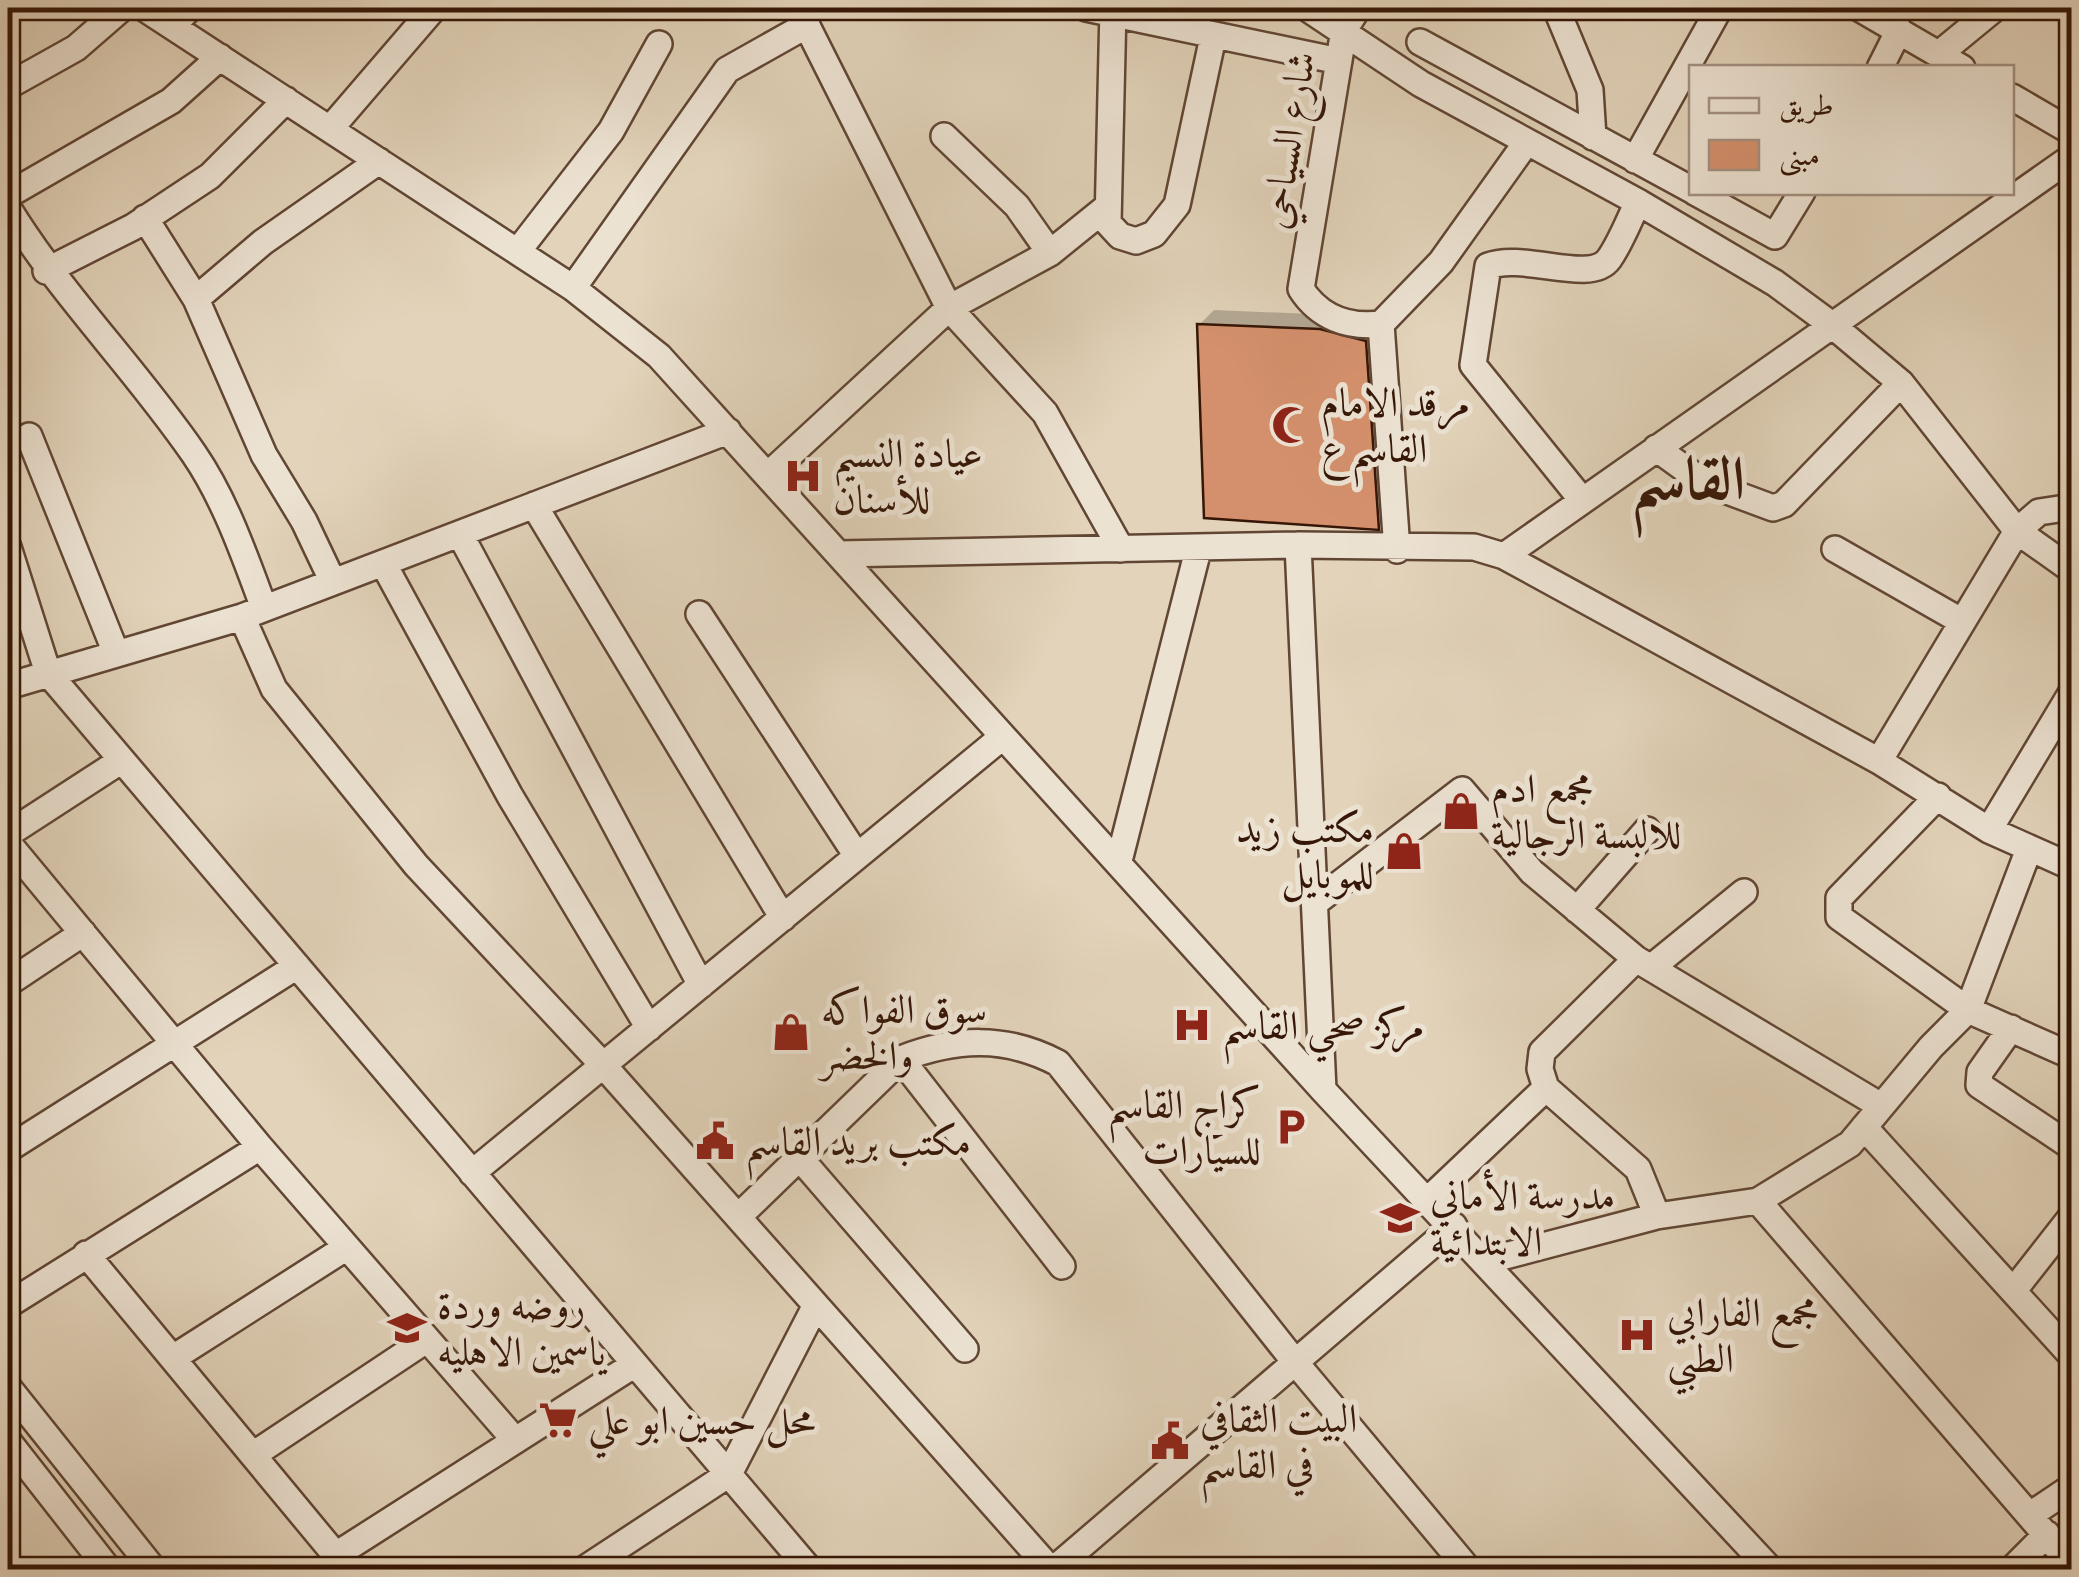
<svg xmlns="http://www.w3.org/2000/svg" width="2079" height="1577" viewBox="0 0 2079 1577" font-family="'IM FELL Great Primer',Amiri,serif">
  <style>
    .shadow { fill: #0003 }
    .building { fill: #d4906c; stroke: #361707; stroke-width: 2.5 }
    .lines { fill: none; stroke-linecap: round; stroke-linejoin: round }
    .minor-casing { stroke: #614634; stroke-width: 30 }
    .minor { stroke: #ece2d2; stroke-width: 25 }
    .labels { text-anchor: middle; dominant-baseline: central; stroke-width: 10; stroke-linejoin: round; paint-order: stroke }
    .street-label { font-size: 40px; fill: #361707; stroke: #ece2d2 }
    .poi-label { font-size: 40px; fill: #361707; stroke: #ece2d2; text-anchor: start }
    .town-label { font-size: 60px; font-weight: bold; fill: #361707; stroke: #ece2d2 }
  </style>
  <rect width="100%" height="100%" fill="#e2d3ba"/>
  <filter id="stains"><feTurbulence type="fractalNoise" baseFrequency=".002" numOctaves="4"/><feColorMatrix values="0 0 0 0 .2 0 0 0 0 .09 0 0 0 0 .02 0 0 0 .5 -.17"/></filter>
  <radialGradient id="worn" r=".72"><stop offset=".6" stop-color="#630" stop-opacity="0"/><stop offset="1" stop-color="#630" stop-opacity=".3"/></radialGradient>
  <path class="shadow" d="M1214,310l122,5 44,11 13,186 -15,15 -179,-202z"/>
  <path class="building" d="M1197,324l123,5 46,12 13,189 -175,-12z"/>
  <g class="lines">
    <g class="minor-casing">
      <path id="minor" d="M144,8l429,280 86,68 664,734 448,480
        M798,8l151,300 96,105 76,136
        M1086,8l253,53
        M1113,8l-5,215 12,13 16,5 18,-7 23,-29 36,-168
        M1307,8l114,76 217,118 137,81 57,42 69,58 116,148 55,39
        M1358,8l-14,22 -43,259c18,28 47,39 80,35l60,-62 85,-119
        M1556,8l34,82 3,47
        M1859,8l103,60
        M172,26l18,-18
        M1420,42l272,148
        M1939,54l56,-46
        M1880,68l19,-38
        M8,86l68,-38 46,-40
        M2012,97l60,35
        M330,129l104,-121
        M944,136l73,70 33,47
        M1635,160l84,-151
        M1695,192l80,44 27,-44
        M8,195l163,-94 49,-44
        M8,208c54,88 127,160 186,246 31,45 51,103 70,154
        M145,218l51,81 68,156 40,66 29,61
        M518,251l93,-120 48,-87
        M46,271l87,-44 77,-51 76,-76
        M573,288l154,-218 80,-45
        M196,299l67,-57 116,-81
        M1381,324l16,226
        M29,436l87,217
        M1656,448l47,34 70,26 11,-4 117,-121
        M768,475l181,-167 101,-55 57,-46
        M1582,500l-109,-135 15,-99c35,-14 102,19 121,-7 12,-17 20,-39 29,-57
        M534,505l249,413
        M460,534l241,451
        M1298,545l25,545
        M8,547l40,126 762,897
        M1835,549l126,72
        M838,554l460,-9 176,2 30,9 375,205 110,69 83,37
        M1504,556l568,-399
        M383,563l127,233 139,232
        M699,614l158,242
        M242,617l32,72 142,176 187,200 448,505
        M8,686l234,-69 486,-186
        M1879,761l138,-230 22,-19 33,-5
        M1938,796l-99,102v19l129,93 104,46
        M1989,830l83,-138
        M8,834l114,-74
        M8,843l252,304 254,292
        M1119,861l79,-311
        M1316,902l146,-112 70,82 104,87 245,147
        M1577,910l70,-80
        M1636,959l-94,93 -2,17 6,19 92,81 19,47
        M1652,967l92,-75
        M8,983l75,-50
        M2011,1028l-31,44 -1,13 93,62
        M901,1059l161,207
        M1864,1127l208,229
        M8,1149l289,-183
        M799,1157l166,192
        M472,1173l529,-435
        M1428,1200l118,-112
        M1758,1201l314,364
        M738,1217l163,-158c54,-21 104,-24 157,4l237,299 174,208
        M86,1254l262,316
        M1486,1261l171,-45 101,-15 92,-57 81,-97 37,-37 61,-161
        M2014,1290l58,-74
        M8,1305l252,-158
        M173,1358l174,-111
        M8,1387l146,183
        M8,1441l101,129
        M253,1455l173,-115
        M2030,1515l42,-28
        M336,1555l299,-191
        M583,1570l146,-96 87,-169
        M1053,1570l401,-344
        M2011,1570l36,-36"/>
    </g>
    <use href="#minor" class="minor"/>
  </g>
  <defs>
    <g id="mosque-bare" transform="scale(3)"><path d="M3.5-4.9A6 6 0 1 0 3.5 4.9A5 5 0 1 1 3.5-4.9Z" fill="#8f2418" stroke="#ece2d2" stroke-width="2.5" paint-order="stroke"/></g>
    <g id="hospital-bare" transform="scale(3)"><path d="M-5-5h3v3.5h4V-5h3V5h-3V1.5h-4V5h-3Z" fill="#8f2418" stroke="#ece2d2" stroke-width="2.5" paint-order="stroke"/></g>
    <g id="shop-bare" transform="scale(3)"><path d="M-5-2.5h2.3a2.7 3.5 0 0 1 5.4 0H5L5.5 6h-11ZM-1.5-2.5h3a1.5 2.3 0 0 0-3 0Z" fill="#8f2418" stroke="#ece2d2" stroke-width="2.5" paint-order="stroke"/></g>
    <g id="parking-bare" transform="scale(3)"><path d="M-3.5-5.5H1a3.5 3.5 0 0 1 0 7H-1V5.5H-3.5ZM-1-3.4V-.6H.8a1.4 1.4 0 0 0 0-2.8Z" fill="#8f2418" stroke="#ece2d2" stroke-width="2.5" paint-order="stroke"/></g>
    <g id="civic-bare" transform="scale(3)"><path d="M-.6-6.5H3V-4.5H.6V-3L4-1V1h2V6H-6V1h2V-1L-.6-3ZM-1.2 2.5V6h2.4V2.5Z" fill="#8f2418" stroke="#ece2d2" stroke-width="2.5" paint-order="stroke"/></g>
    <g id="school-bare" transform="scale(3)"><path d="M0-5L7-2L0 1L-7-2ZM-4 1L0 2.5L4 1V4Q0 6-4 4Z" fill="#8f2418" stroke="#ece2d2" stroke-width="2.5" paint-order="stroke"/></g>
    <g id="supermarket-bare" transform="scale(3)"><path d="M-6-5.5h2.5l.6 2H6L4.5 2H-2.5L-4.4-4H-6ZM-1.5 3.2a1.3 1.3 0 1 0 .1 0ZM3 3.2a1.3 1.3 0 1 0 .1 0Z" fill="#8f2418" stroke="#ece2d2" stroke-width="2.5" paint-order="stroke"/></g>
  </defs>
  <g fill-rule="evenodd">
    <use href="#mosque-bare" x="1291" y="425"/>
    <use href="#hospital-bare" x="803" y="476"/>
    <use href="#shop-bare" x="1461" y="811"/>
    <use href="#shop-bare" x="1404" y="851"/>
    <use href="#hospital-bare" x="1192" y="1025"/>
    <use href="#shop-bare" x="791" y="1032"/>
    <use href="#parking-bare" x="1291" y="1127"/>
    <use href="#civic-bare" x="715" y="1141"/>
    <use href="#school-bare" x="1400" y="1218"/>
    <use href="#school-bare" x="407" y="1328"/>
    <use href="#hospital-bare" x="1637" y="1335"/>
    <use href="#supermarket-bare" x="558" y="1420"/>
    <use href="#civic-bare" x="1170" y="1441"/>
  </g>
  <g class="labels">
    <g class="street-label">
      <text transform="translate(1288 140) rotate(-81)">شارع السياحي</text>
    </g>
    <g class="poi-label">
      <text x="1321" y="402">مرقد الامام<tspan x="1321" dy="46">القاسم ع</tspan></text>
      <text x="833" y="453">عيادة النسيم<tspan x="833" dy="46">للأسنان</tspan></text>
      <text x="1491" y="788">مجمع ادم<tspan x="1491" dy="46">للالبسة الرجالية</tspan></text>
      <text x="1374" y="828" text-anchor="end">مكتب زيد<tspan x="1374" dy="46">للموبايل</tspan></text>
      <text x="821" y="1009">سوق الفواكه<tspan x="821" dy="46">والخضر</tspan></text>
      <text x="1222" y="1025">مركز صحي القاسم</text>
      <text x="1261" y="1104" text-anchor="end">كراج القاسم<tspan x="1261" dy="46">للسيارات</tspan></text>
      <text x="745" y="1141">مكتب بريد القاسم</text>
      <text x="1430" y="1195">مدرسة الأماني<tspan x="1430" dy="46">الابتدائية</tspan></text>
      <text x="437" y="1305">روضه وردة<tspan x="437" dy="46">ياسمين الاهليه</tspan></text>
      <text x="1667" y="1312">مجمع الفارابي<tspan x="1667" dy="46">الطبي</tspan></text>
      <text x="1200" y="1418">البيت الثقافي<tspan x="1200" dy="46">في القاسم</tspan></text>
      <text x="588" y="1420">محل حسين ابو علي</text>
    </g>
    <g class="town-label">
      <text x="1688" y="478">القاسم</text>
    </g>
  </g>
  <rect width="2079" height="1577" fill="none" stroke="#e2d3ba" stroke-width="40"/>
  <rect x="10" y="10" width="2059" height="1557" fill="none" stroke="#361707" stroke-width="5"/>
  <rect x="20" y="20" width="2039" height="1537" fill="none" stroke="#361707" stroke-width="2.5"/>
  <rect x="1689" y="65" width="325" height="130" fill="#ece2d2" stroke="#a39181" stroke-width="2.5"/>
  <rect x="1709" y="98" width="50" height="15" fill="#ece2d2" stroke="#a39181" stroke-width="2.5"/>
  <text x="1779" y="115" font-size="30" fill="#361707">طريق</text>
  <rect x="1709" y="140" width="50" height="30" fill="#d4906c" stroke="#a39181" stroke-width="2.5"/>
  <text x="1779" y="165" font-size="30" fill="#361707">مبنى</text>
  <rect width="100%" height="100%" filter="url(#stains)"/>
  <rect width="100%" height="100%" fill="url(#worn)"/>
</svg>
